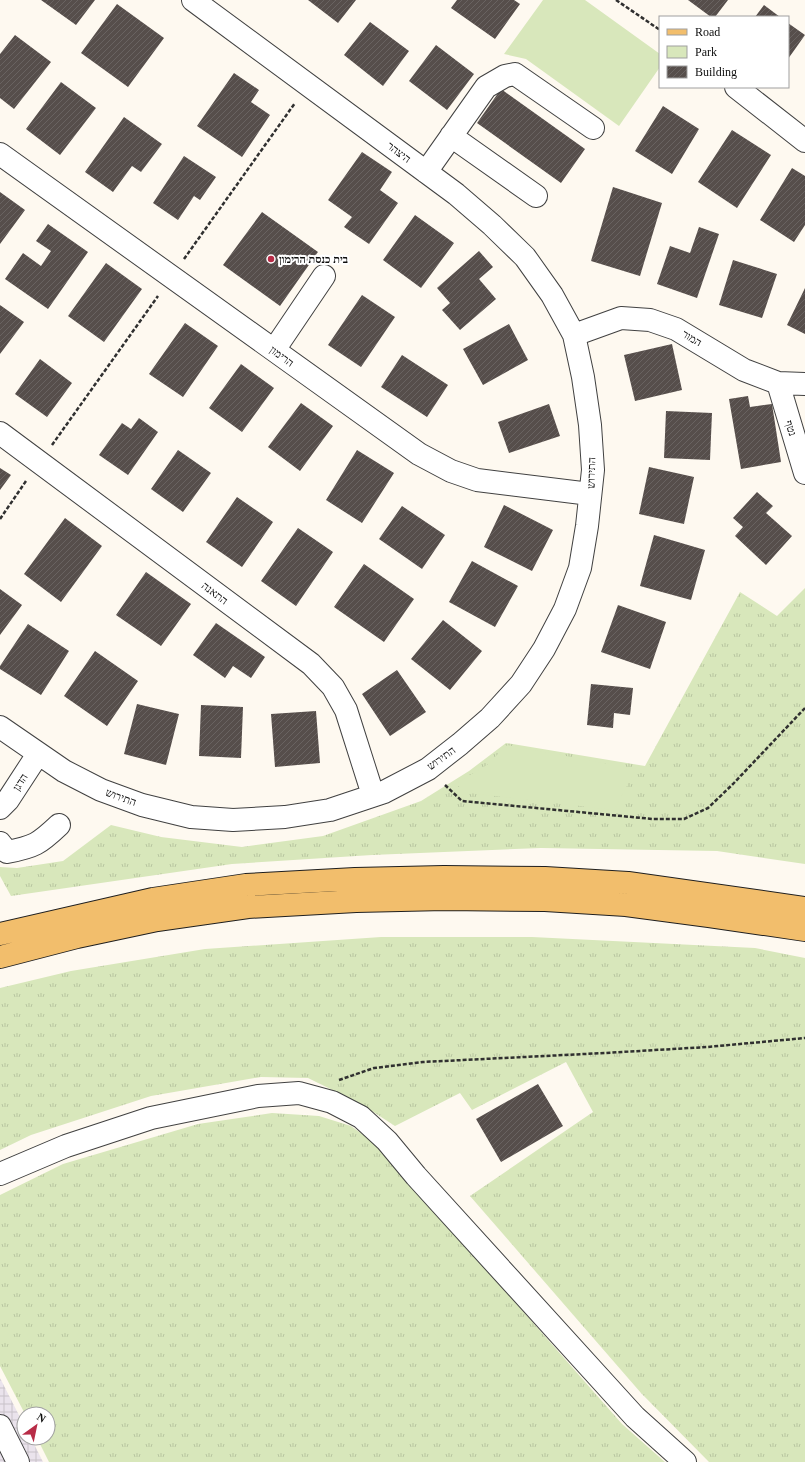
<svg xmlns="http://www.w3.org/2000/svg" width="805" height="1462" viewBox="0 0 805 1462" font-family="'Times New Roman','Noto Sans Hebrew',serif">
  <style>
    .industrial { fill: url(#industrial-grid) }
    .grass { fill: url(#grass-tufts) }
    .park { fill: #d8e7bb }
    .building { fill: url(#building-hatch) }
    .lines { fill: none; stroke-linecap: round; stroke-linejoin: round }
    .minor-casing { stroke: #414141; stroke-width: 24 }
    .major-casing { stroke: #1f1f1f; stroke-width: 24 }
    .path { stroke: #303030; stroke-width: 2.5; stroke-dasharray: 4 2; stroke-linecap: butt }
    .minor { stroke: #fff; stroke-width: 22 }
    .major { stroke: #f2be6c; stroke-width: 22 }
    .poi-dot { fill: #b82c47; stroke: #fff; stroke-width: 1.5 }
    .labels { text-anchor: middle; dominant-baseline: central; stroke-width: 4; stroke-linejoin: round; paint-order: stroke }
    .street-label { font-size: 11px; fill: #0e0e0e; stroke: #fff }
    .poi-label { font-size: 11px; font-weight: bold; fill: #0e0e0e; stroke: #fff; text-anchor: start }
  </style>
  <defs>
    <pattern id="industrial-grid" width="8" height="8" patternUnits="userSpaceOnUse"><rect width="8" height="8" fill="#eae3ec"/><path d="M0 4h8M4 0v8" fill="none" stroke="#c8c2c9"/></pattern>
    <pattern id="grass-tufts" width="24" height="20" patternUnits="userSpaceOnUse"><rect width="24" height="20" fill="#d8e7bb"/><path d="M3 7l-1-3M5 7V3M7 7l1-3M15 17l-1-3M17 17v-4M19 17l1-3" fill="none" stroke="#b8c5a0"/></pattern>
    <pattern id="building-hatch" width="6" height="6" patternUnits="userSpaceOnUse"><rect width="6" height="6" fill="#564e4b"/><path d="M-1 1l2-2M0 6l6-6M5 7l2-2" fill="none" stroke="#696361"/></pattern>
  </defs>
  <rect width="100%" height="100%" fill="#fef9f0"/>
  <path class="industrial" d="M0,1378l24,47v13h7l12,24h-43z"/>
  <path class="grass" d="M805,588v276l-88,-13 -176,-3 -169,7 -140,9 -221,32 -11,-20v-9l17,1 46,-7 48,-36 50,12 81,10 81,-11 98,-35 48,-30 37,-28 139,23 95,-174 37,24z
    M381,937h151l223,11 50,10v504h-96l-68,-69 -171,-197 123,-84 -27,-50 -94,48 -12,-17 -65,33 -34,-22 -53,-26 -47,-1 -110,19 -120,39 -31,15v-162l71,-17 134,-22z
    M272,1113l47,3 32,10 25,18 246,280 43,38h-616l-12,-24h11v-24h-23l-25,-48v-171l63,-31 135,-40z"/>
  <path class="park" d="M543,0h42l75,54v13l-41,59 -93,-67 -22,-5z
    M507,745l129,24 -22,41 -145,-17 -14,-9 32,-19z"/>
  <path class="building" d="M41,0h54l-19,25z
    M308,0h48l-18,23z
    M457,0h57l6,4 -25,35 -44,-31z
    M688,0h40l-13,17h-4z
    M117,4l47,34 -36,49 -47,-34z
    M764,5l16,12h-25z
    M370,22l39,29 -26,35 -39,-31z
    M788,23l17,12 -17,24z
    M15,35l36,27 -37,47 -14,-11v-44z
    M436,45l38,29 -27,36 -38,-29z
    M234,73l25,17 -8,12 19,13 -28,42 -45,-31z
    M61,82l35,26 -36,47 -34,-26z
    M501,89l84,60 -24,34 -84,-60z
    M663,106l36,23 -27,45 -37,-23z
    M124,117l38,27 -21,28 -9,-6 -19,26 -28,-20z
    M732,130l39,25 -34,53 -39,-26z
    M362,152l30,20 -12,18 18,13 -29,41 -25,-17 8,-10 -24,-17z
    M184,156l32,21 -16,23 -6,-4 -16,24 -25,-17z
    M792,168l13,8v49l-11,17 -34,-22z
    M613,187l49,16 -22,73 -49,-15z
    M0,192l25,18 -25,34z
    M262,212l56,40 -38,54 -57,-41z
    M415,215l39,28 -33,45 -38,-28z
    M48,224l40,28 -40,57 -43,-30 18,-26 18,13 10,-15 -15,-10z
    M699,227l20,7 -22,64 -40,-14 13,-38 20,7z
    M479,251l14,16 -14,12 17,20 -36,31 -18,-20 8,-7 -13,-15z
    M733,260l44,14 -15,44 -43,-13z
    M106,263l36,26 -38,53 -36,-26z
    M805,288v46l-18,-9z
    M362,295l33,22 -34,50 -33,-22z
    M0,305l24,17 -24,32z
    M185,323l33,23 -35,51 -34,-23z
    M509,324l19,36 -45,25 -20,-36z
    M672,344l10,46 -47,11 -11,-46z
    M402,355l46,30 -21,32 -46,-30z
    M40,359l32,24 -25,34 -32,-23z
    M241,364l33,24 -32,44 -33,-24z
    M748,396l2,11 22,-3 9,58 -40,7 -12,-70z
    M301,403l32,23 -33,45 -32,-24z
    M549,404l11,32 -51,17 -11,-31z
    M666,411l46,2 -2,47 -46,-2z
    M139,418l19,14 -30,43 -29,-20 23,-32 9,6z
    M178,450l33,23 -28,39 -32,-23z
    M357,450l37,23 -32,50 -36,-23z
    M649,467l45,10 -10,47 -45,-10z
    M0,468l11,7 -11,15z
    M757,492l16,14 -7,7 26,23 -26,29 -31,-29 8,-9 -10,-9z
    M237,497l36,25 -31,45 -36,-25z
    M504,505l49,25 -21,41 -48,-24z
    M402,506l43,29 -23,34 -43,-30z
    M65,518l37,28 -41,56 -37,-28z
    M298,528l35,24 -37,54 -35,-25z
    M654,535l51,15 -14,50 -51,-14z
    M472,561l46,25 -23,41 -46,-25z
    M364,564l50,35 -30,43 -50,-35z
    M146,572l45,32 -30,42 -45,-31z
    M0,589l22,16 -22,30z
    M618,605l48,17 -16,47 -49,-17z
    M443,620l39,31 -32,39 -39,-31z
    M216,623l49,34 -14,21 -18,-12 -8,12 -32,-23z
    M28,624l41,27 -28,44 -41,-26v-3z
    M95,651l43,30 -31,45 -43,-30z
    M397,670l29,42 -36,24 -28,-42z
    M591,684l42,4 -3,27 -16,-2 -1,15 -26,-3z
    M137,704l42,10 -13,51 -42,-11z
    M201,705l42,2 -2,51 -42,-2z
    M316,711l4,52 -45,4 -4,-53z
    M538,1084l25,42 -62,36 -25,-43z"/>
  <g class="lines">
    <g class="minor-casing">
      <path id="minor" d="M736,87l69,54
        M451,136l85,60
        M0,154l419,300 32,17 26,9 113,14
        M426,172l60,-85 19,-11 10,-2 78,54
        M574,335l47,-17 29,2 26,9 68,41 34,13 27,1
        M274,350l50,-74
        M778,383l27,90
        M0,433l311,231 22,23 13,23 27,85
        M0,727l64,44 37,19 41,15 49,12 42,3 52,-3 45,-7 54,-18 44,-23 32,-25 30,-26 31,-34 23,-35 21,-40 15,-41 7,-42 6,-56 -3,-45 -7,-48 -9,-42 -22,-40 -27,-38 -33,-32 -36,-31 -263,-194
        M0,808l8,-8 30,-46
        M0,843l7,9c27,-5 32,-8 52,-27
        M0,1174l66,-28 85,-28 107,-22 41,-3 33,9 29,15 26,24 29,35 219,241 50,45
        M0,1426l18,36"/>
    </g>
    <g class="major-casing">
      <path id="major" d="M0,934l153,-35 93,-14 109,-6 89,-2 101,1 83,5 177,25
        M0,957l77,-20 80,-17 91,-13 108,-6 89,-2 100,1 81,5 83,11 96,14"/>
    </g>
    <path class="path" d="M616,0l44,30
      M184,259l111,-156
      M52,445l106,-149
      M0,519l26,-38
      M445,785l17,16 191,18h31l24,-11 25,-24 72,-76
      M339,1080l35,-12 49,-6 182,-9 102,-6 98,-9"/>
    <use href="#minor" class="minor"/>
    <use href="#major" class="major"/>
  </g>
  <circle class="poi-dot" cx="271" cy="259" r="4"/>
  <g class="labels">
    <g class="street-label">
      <text transform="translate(399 152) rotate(37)">היצהר</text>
      <text transform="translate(692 338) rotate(31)">המור</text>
      <text transform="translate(282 356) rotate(36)">הרימון</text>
      <text transform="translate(791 428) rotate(73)">נטף</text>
      <text transform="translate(591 473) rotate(-88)">התירוש</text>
      <text transform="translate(215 593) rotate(37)">התאנה</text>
      <text transform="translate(441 758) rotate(-36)">התירוש</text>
      <text transform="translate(20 782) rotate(-57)">הדגן</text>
      <text transform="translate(121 797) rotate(20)">התירוש</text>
    </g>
    <g class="poi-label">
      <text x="279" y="259">בית כנסת הרימון</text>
    </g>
  </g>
  <rect x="659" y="16" width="130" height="72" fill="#ffffff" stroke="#9f9f9f"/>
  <rect x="667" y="29" width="20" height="6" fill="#f2be6c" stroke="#9f9f9f"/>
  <text x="695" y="36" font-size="12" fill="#0e0e0e">Road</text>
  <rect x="667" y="46" width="20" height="12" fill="#d8e7bb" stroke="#9f9f9f"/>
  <text x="695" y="56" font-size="12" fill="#0e0e0e">Park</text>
  <rect x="667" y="66" width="20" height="12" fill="url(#building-hatch)" stroke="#9f9f9f"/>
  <text x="695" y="76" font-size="12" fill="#0e0e0e">Building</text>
  <g transform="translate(36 1426) rotate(33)"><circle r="19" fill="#ffffff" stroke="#9f9f9f"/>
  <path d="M0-3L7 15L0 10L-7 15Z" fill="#b82c47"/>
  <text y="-6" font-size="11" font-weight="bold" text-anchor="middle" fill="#0e0e0e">N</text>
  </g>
</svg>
